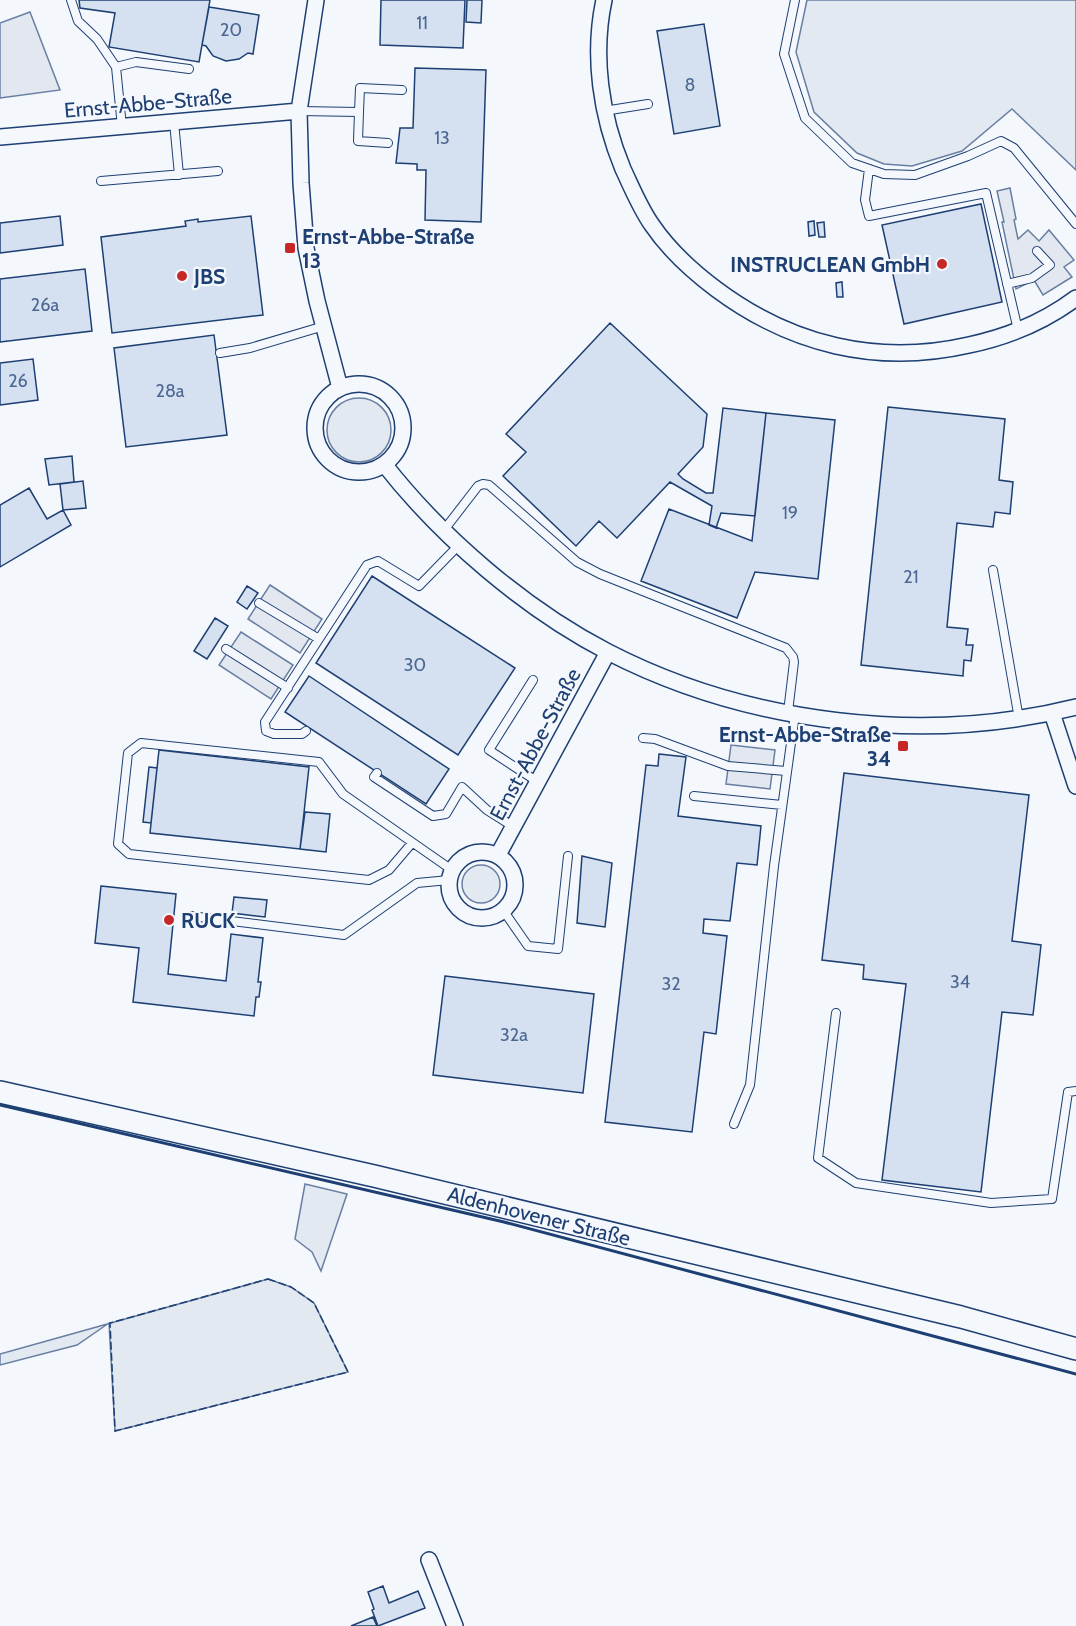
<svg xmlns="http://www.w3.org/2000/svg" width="1076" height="1626" viewBox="0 0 1076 1626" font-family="Cabin,sans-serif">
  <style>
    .green { fill: #e3e9f0; stroke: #687fa3; stroke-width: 1.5 }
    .parking { fill: #e3e8f0; stroke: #687fa3; stroke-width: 1.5 }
    .building { fill: #d5e0f0; stroke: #1d3f73; stroke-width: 1.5 }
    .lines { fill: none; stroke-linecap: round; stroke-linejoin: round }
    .lane-casing { stroke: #1d3f73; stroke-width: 10 }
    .street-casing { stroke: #1d3f73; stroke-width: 18 }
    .secondary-casing { stroke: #1d3f73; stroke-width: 24 }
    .lane { stroke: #f4f7fb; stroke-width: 8 }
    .street { stroke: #f4f7fb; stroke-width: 15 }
    .secondary { stroke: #f4f7fb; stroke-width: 21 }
    .fence { stroke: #1d3f73; stroke-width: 1.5; stroke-dasharray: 8 3; stroke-linecap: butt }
    .wall { stroke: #1d3f73; stroke-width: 3 }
    .poi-dot { fill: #c62828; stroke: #f4f7fb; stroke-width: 2 }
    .labels { text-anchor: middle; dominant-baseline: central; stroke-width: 4.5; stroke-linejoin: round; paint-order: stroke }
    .number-label { font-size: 18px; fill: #4b6792 }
    .street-label { font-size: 21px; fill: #1d3f73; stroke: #f4f7fb }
    .poi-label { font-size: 21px; font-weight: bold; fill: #1d3f73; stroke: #f4f7fb; text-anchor: start }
  </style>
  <rect width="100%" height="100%" fill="#f4f7fb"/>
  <path class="green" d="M807,0h269v170l-64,-61 -50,42 -50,15 -28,-2 -27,-11 -43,-41 -18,-60z
    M327 430a32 32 0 1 1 64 0a32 32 0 1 1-64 0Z
    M462 884a19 19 0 1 1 38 0a19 19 0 1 1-38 0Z
    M305,1184l42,10 -26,77 -9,-19 -17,-13z
    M268,1279l23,8 23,16 34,69 -233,59 -6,-108 -32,22 -77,20v-11z"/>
  <path class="parking" d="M30,12l30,78 -60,8v-75z
    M1010,188l6,31 -2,1 4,19 10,-9 11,11 10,-11 25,30 -10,7 8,10 -29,18 -9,-15 -18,9 -14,-67h2l-7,-31z
    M270,585l52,34 -22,34 -52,-34z
    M241,632l52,33 -22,34 -52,-34z
    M731,745l44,5 -5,39 -44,-5z"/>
  <path class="building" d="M79,0h131l-11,62 -90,-15 6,-34 -35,-5z
    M381,0h84l-2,48 -83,-3z
    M467,0h15l-1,23 -15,-1z
    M209,7l50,8 -6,39 -5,-1 -9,6 -13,2 -13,-5 -7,-10 -4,-1z
    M704,24l16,102 -46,8 -17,-103z
    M415,68l71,2 -5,152 -56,-2 1,-50h-9v-6l-21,-1 4,-35h13z
    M981,204l21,98 -98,22 -22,-99z
    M60,216l3,29 -63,8v-30z
    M251,216l12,99 -151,18 -11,-96 85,-11 -1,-5 13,-2v3z
    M814,221l1,14 -6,1 -1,-14z
    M824,222l1,15h-6l-2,-14z
    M85,269l7,62 -92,11v-63z
    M842,282l1,15h-6l-1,-14z
    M610,323l97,91 -4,33 -25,27 5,5 23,14h7l10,-85 43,5 -11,103 -34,-3 -5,15 -7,-3 3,-19 -42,-24 -53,56 -18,-17 -23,25 -73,-70 23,-24 -20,-18z
    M214,335l13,100 -101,12 -12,-99z
    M33,359l5,41 -38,5v-42z
    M888,407l117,12 -6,61 14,2 -3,32 -15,-2 -2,15 -36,-4 -10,104 21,2 -2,16h7l-2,16 -7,-1 -1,16 -102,-11z
    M766,413l69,7 -17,159 -63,-7 -18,46 -96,-37 28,-72 83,32z
    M72,456l2,26 -25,3 -4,-26z
    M83,481l3,27 -23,2 -3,-26z
    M29,488l18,31 16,-9 8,15 -71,42v-62z
    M372,576l143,92 -57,87 -142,-92z
    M247,586l11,7 -11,16 -10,-7z
    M215,618l13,8 -21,33 -13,-8z
    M309,676l140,93 -23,35 -141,-92z
    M159,750l150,17 -9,82 -150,-16z
    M659,754l27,3 -8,59 83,10 -4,39 -20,-2 -7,58 -26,-2 -1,14 24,3 -11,98 -12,-2 -12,100 -87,-10 41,-357 12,1z
    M149,767l8,1 -6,55 -8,-1z
    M844,773l185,22 -17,146 29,4 -8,70 -31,-3 -21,180 -99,-12 24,-196 -43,-5 1,-14 -42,-5z
    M305,812l25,2 -4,38 -26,-3z
    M582,856l30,7 -7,64 -28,-4z
    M101,886l75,8 -8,80 58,7 5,-47 32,4 -5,44h3l-2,15h-3l-2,19 -121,-14 6,-54 -44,-5z
    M234,897l33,3 -2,17 -33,-4z
    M445,976l149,18 -11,99 -150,-18z
    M383,1586l6,17 29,-12 7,17 -47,18 -6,-16 2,-1 -6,-17z
    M373,1617l4,9h-26z"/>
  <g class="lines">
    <g class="lane-casing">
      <path id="lane" d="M71,0l7,21 19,18 19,28 6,60
        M795,0l-11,54 21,64 47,45 32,11 31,1 53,-19 33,-15 13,7 62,76
        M116,67l20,-5 53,7
        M299,111l60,1 -1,29 30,2
        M604,111l44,-7
        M359,112l1,-24 42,2
        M174,122l5,53
        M869,169l-4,31 4,16 117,-23 32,137
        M101,181l117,-10
        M1007,284l25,-6 18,-13 -13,-14
        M220,353l30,-5 74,-22
        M444,530l34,-44 5,-2 6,1 88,77 23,12 186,74 7,9 1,5 -6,50
        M993,570l26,149
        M259,603l60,36
        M226,649l62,39
        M533,680l-44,70 49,32
        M306,731l-4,3h-28l-8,-3 -1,-9 102,-157 11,-4 41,25 41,-42
        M643,738l12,1 73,27 58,5
        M377,773l-3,4 59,39 13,-2 16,-27 25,23 27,17
        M694,796l88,9
        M412,843l-23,27 -20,10 -240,-26 -11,-10 10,-91 13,-10 178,19 24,32 109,76
        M503,910l25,36 30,3 10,-93
        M191,916l153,19 73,-52 32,-3
        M836,1013l-18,145 38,25 135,20 61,-4 16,-107 8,-1
        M734,1124l16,-39 24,-219 21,-152"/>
    </g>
    <g class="street-casing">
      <path id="street" d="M316,0l-17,111 2,72 5,65 11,53 23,87
        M604,0c-12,56 -3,116 19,169 9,19 17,39 29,56 17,25 40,46 64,64 75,56 161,77 253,56 38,-8 75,-23 107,-47
        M0,137l299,-26
        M315 428a44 44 0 1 1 88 0a44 44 0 1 1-88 0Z
        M384,464c58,74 141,145 224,188 140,72 316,93 468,55
        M1052,713l24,73
        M449 885a33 33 0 1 1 66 0a33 33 0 1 1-66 0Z
        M498,855l110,-203
        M429,1560l26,66"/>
    </g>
    <g class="secondary-casing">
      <path id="secondary" d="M0,1092l374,84 587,141 115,32"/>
    </g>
    <use href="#lane" class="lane"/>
    <use href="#street" class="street"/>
    <use href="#secondary" class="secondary"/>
    <path class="fence" d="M268,1279l23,8 23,16 34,69 -233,59 -5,-108z"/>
    <path class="wall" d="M0,1105l504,117 572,152"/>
  </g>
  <g class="poi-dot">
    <rect x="284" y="242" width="12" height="12" rx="3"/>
    <circle cx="942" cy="264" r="6"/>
    <circle cx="182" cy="276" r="6"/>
    <rect x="897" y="740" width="12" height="12" rx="3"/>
    <circle cx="169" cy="920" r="6"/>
  </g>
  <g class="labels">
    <g class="number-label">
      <text x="422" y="23">11</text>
      <text x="231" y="30">20</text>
      <text x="690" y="85">8</text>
      <text x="442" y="138">13</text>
      <text x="45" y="305">26a</text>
      <text x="18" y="381">26</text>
      <text x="170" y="391">28a</text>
      <text x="790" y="513">19</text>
      <text x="911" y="577">21</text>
      <text x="415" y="665">30</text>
      <text x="960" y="982">34</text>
      <text x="671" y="984">32</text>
      <text x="514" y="1035">32a</text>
    </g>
    <g class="street-label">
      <text transform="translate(148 103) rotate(-5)">Ernst-Abbe-Straße</text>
      <text transform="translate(535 744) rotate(-62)">Ernst-Abbe-Straße</text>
      <text transform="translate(539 1216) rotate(14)">Aldenhovener Straße</text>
    </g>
    <g class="poi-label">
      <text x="302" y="236">Ernst-Abbe-Straße<tspan x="302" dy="24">13</tspan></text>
      <text x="930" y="264" text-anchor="end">INSTRUCLEAN GmbH</text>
      <text x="194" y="276">JBS</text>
      <text x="891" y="734" text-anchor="end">Ernst-Abbe-Straße<tspan x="891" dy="24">34</tspan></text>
      <text x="181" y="920">RUCK</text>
    </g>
  </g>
</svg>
